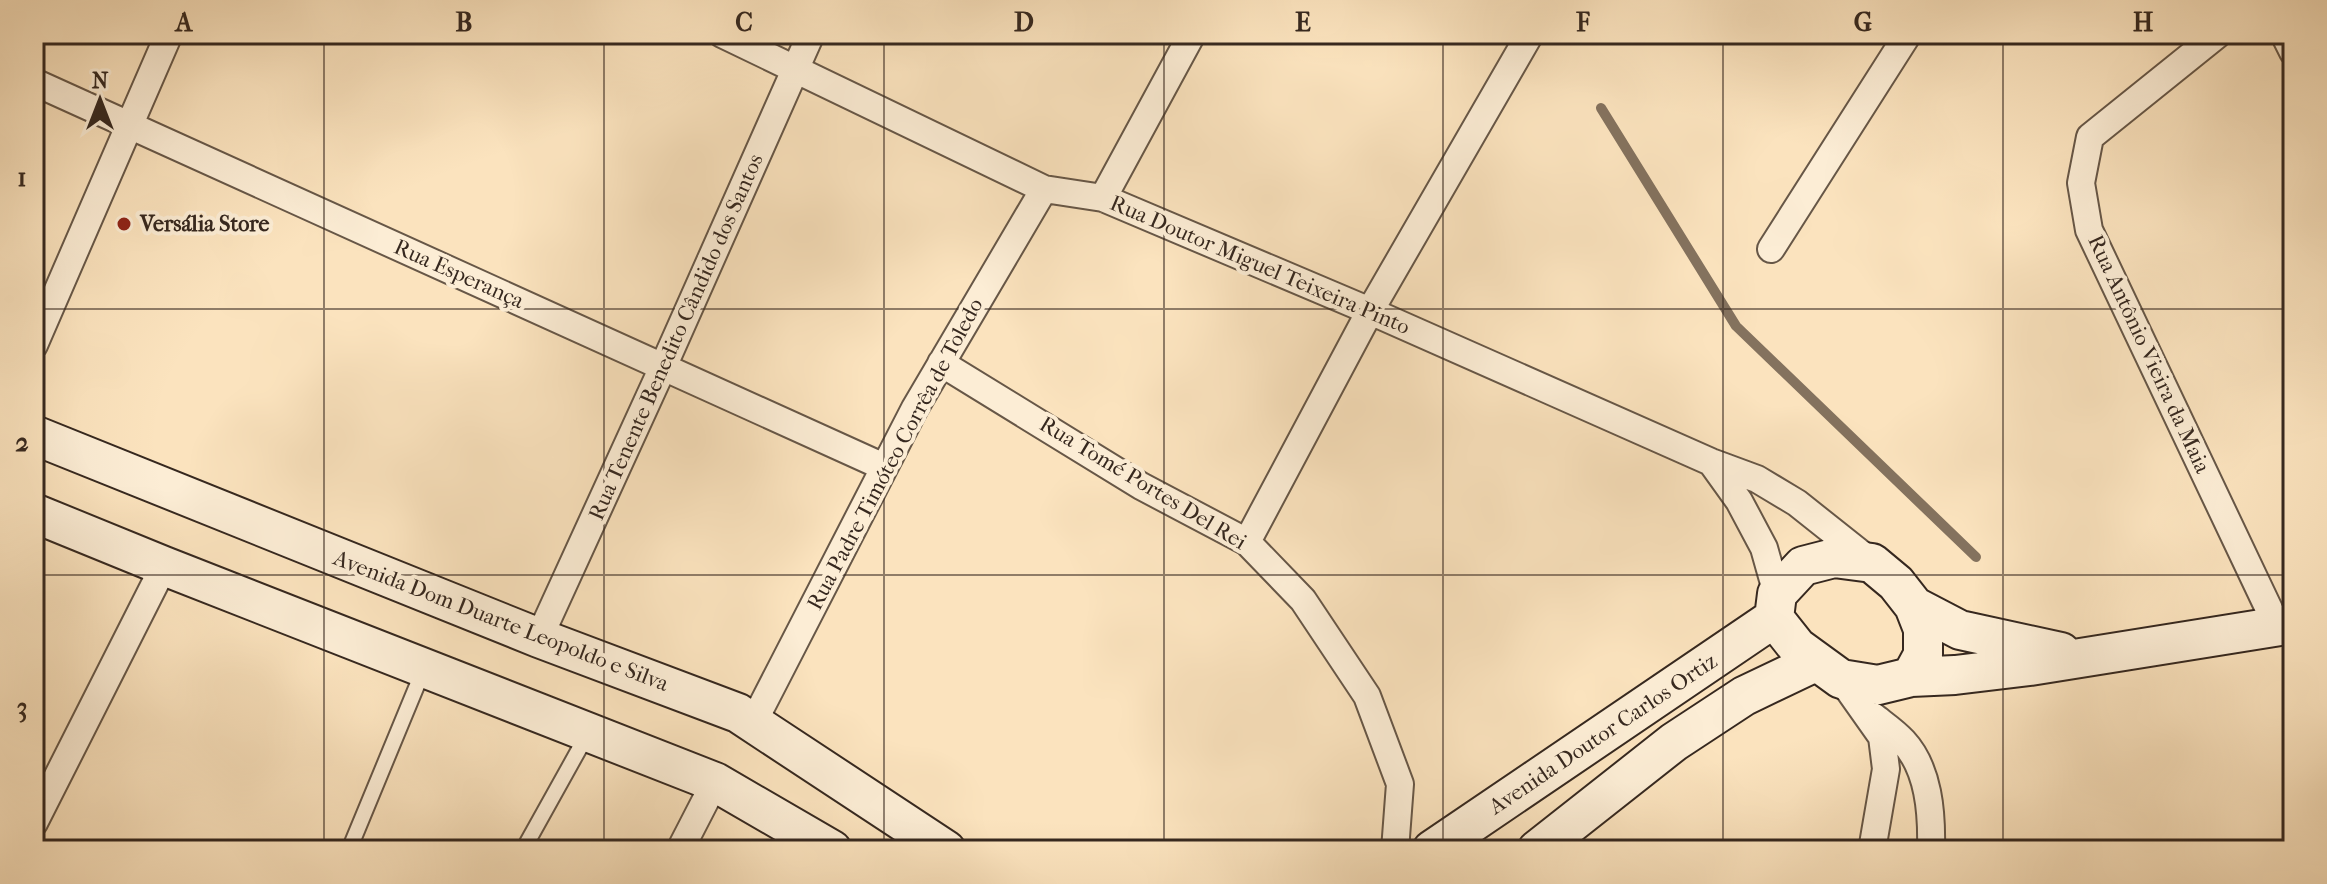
<svg xmlns="http://www.w3.org/2000/svg" width="2327" height="884" viewBox="0 0 2327 884" font-family="'IM FELL French Canon',serif">
  <style>
    .lines { fill: none; stroke-linecap: round; stroke-linejoin: round }
    .stream { stroke: #84725e; stroke-width: 10 }
    .lane-casing { stroke: #675747; stroke-width: 18 }
    .street-casing { stroke: #675747; stroke-width: 30 }
    .secondary-casing { stroke: #36281f; stroke-width: 42 }
    .lane { stroke: #fcedd5; stroke-width: 14 }
    .street { stroke: #fcedd5; stroke-width: 26 }
    .secondary { stroke: #fcedd5; stroke-width: 38 }
    .grid { fill: none; stroke: #36281f; stroke-width: 2; stroke-opacity: 0.55 }
    .poi-dot { fill: #8f2418; stroke: #fcedd5; stroke-width: 3 }
    .labels { text-anchor: middle; dominant-baseline: central; stroke-width: 8; stroke-linejoin: round; paint-order: stroke }
    .poi-label { font-size: 22px; font-weight: bold; fill: #36281f; stroke: #fcedd5; text-anchor: start }
    .street-label { font-size: 22px; fill: #36281f; stroke: #fcedd5 }
    .neatline { fill: none; stroke: #36281f; stroke-width: 3 }
    .grid-label { font-size: 26px; text-anchor: middle; font-weight: bold; fill: #36281f }
  </style>
  <rect width="100%" height="100%" fill="#fbe3be"/>
  <filter id="stains"><feTurbulence type="fractalNoise" baseFrequency=".0025" numOctaves="4"/><feColorMatrix values="0 0 0 0 .2 0 0 0 0 .09 0 0 0 0 .02 0 0 0 .5 -.17"/></filter>
  <radialGradient id="worn" r=".72"><stop offset=".6" stop-color="#630" stop-opacity="0"/><stop offset="1" stop-color="#630" stop-opacity=".3"/></radialGradient>
  <g class="lines">
    <path class="stream" d="M1601,108l135,218 240,231"/>
    <g class="lane-casing">
      <path id="lane" d="M349,850l74,-179
        M523,850l64,-115"/>
    </g>
    <g class="street-casing">
      <path id="street" d="M722,34l322,155 59,9 267,113 341,151 46,17 40,24 73,58
        M2218,34l-128,103 -9,46 8,47 188,396
        M2284,34l9,18
        M34,82l850,385
        M1103,198l89,-164
        M1771,249l137,-215
        M34,345l135,-311
        M941,363l200,123 106,56 56,58 64,96 33,88 -5,66
        M1711,462l28,39 25,47 13,46
        M1247,542l123,-231 160,-277
        M539,638l124,-271 148,-333
        M1841,679l41,58 4,32 -14,81
        M1873,716c10,8 22,16 30,25 26,28 29,72 28,109
        M753,723l162,-315 129,-219
        M34,823l130,-257
        M680,850l35,-68"/>
    </g>
    <g class="secondary-casing">
      <path id="secondary" d="M34,435l505,203 199,75 208,137
        M34,513l130,53 551,216 117,68
        M1834,558l38,5 24,20 18,23 9,23v26l-12,22 -33,8 -37,-6 -44,-32 -23,-29 3,-24 26,-28z
        M1914,606l46,24 101,22
        M1911,677l44,-2 75,-9 263,-42
        M1432,850l342,-232
        M1537,850l137,-108 70,-46 71,-34"/>
    </g>
    <use href="#lane" class="lane"/>
    <use href="#street" class="street"/>
    <use href="#secondary" class="secondary"/>
  </g>
  <path class="grid" d="M324,34v816M604,34v816M884,34v816M1164,34v816M1443,34v816M1723,34v816M2003,34v816M34,309h2259M34,575h2259"/>
  <circle class="poi-dot" cx="124" cy="224" r="8"/>
  <g class="labels">
    <g class="poi-label">
      <text x="140" y="224">Versália Store</text>
    </g>
    <g class="street-label">
      <text transform="translate(1260 265) rotate(23)">Rua Doutor Miguel Teixeira Pinto</text>
      <text transform="translate(459 274) rotate(24)">Rua Esperança</text>
      <text transform="translate(676 337) rotate(-66)">Rua Tenente Benedito Cândido dos Santos</text>
      <text transform="translate(2149 354) rotate(65)">Rua Antônio Vieira da Maia</text>
      <text transform="translate(895 454) rotate(-62)">Rua Padre Timóteo Corrêa de Toledo</text>
      <text transform="translate(1143 483) rotate(31)">Rua Tomé Portes Del Rei</text>
      <text transform="translate(501 621) rotate(21)">Avenida Dom Duarte Leopoldo e Silva</text>
      <text transform="translate(1603 734) rotate(-34)">Avenida Doutor Carlos Ortiz</text>
    </g>
  </g>
  <rect width="2327" height="884" fill="none" stroke="#fbe3be" stroke-width="88"/>
  <g transform="translate(100 100)" stroke="#fcedd5" stroke-width="6" paint-order="stroke">
  <path d="M0-6L14 30L0 20L-14 30Z" fill="#36281f"/>
  <text y="-12" font-size="22" font-weight="bold" text-anchor="middle" fill="#36281f">N</text>
  </g>
  <rect x="44" y="44" width="2239" height="796" class="neatline"/>
  <g class="grid-label">
    <text x="184" y="31">A</text>
    <text x="464" y="31">B</text>
    <text x="744" y="31">C</text>
    <text x="1024" y="31">D</text>
    <text x="1303" y="31">E</text>
    <text x="1583" y="31">F</text>
    <text x="1863" y="31">G</text>
    <text x="2143" y="31">H</text>
    <text x="22" y="186">1</text>
    <text x="22" y="451">2</text>
    <text x="22" y="716">3</text>
  </g>
  <rect width="100%" height="100%" filter="url(#stains)"/>
  <rect width="100%" height="100%" fill="url(#worn)"/>
</svg>
